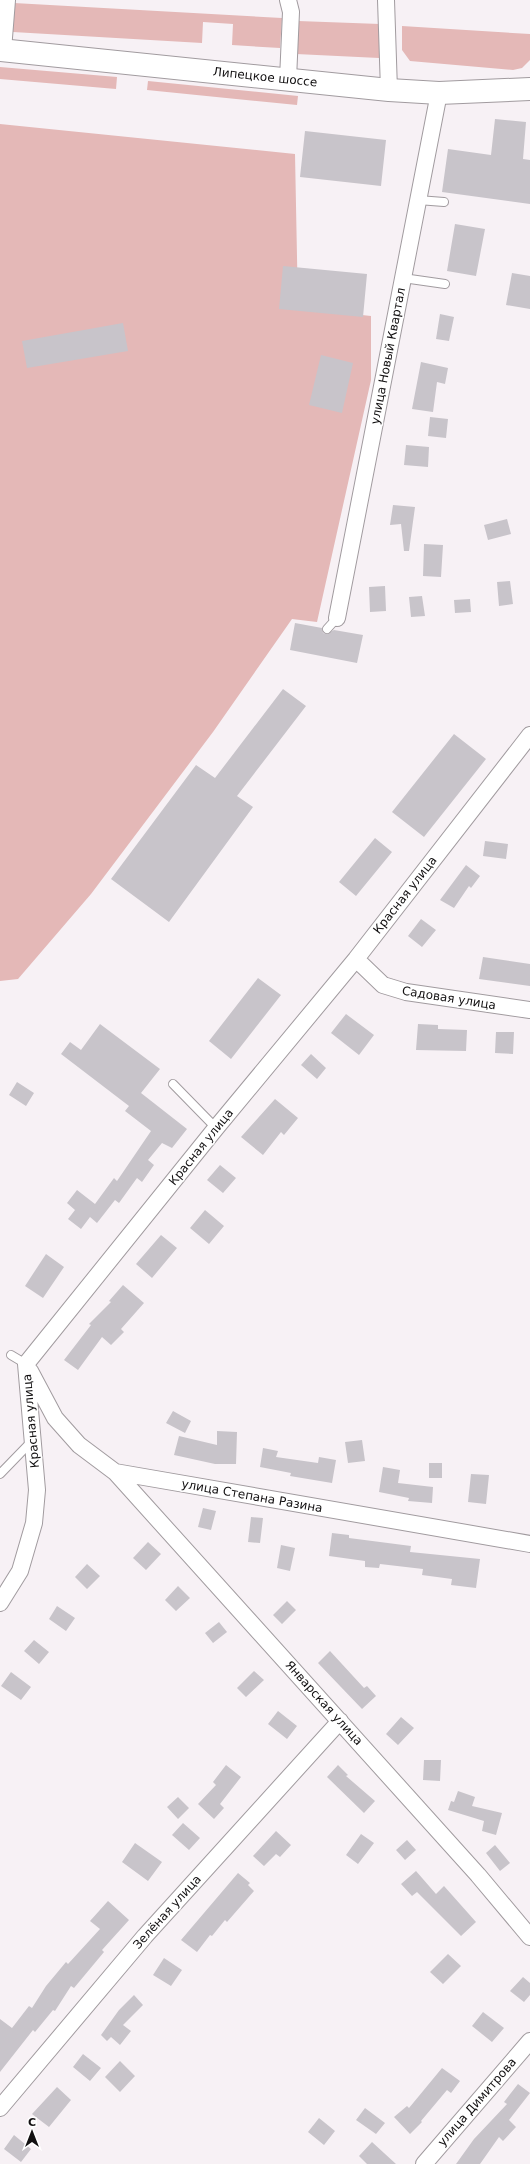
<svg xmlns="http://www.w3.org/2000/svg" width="530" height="2164" viewBox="0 0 530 2164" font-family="'DejaVu Sans',sans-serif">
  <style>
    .green { fill: #e4b8b7 }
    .building { fill: #c8c4ca }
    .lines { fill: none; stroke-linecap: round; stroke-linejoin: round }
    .service-casing { stroke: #a19b9f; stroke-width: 10 }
    .minor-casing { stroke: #a19b9f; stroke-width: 18 }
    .secondary-casing { stroke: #a19b9f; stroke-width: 24 }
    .service { stroke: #fff; stroke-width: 8 }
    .minor { stroke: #fff; stroke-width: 16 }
    .secondary { stroke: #fff; stroke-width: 22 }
    .labels { text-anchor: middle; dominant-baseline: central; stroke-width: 3.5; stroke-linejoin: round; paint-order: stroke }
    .street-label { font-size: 12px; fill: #121011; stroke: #fff }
  </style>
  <rect width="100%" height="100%" fill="#f7f1f5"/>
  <path class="green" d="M14,3l268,15 -2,30 -48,-3 1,-21 -30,-2 -1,21 -189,-11z
    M298,21l82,3 -1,34 -83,-4z
    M402,26l128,8v26l-8,8 -9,2 -103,-9 -8,-11z
    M0,67l117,10 -1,12 -116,-10z
    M148,81l150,15 -1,9 -150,-15z
    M0,124l295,30 3,154 73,8v64l-54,242 -25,-3 -79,113 -122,162 -73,85 -18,2z"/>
  <path class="building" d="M495,119l31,3 -3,37 7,1v44l-88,-12 6,-43 43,6z
    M305,131l81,9 -5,46 -81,-9z
    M455,224l30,5 -9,47 -29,-5z
    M283,266l84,8 -4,43 -84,-8z
    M512,273l18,3v33l-24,-4z
    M440,314l14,3 -5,24 -13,-2z
    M123,323l5,28 -101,17 -5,-27z
    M321,355l32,8 -11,50 -33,-8z
    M421,362l27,6 -3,16 -8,-2 -4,30 -21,-3z
    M430,417l18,2 -2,19 -18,-2z
    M406,445l23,2 -1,20 -24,-2z
    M393,505l22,2 -6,44h-5l-3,-27 -11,1z
    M507,519l4,15 -23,6 -4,-15z
    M424,544l19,1 -2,32 -18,-1z
    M510,581l3,23 -14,2 -2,-24z
    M385,586l1,25 -16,1 -1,-25z
    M422,596l3,20 -14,1 -2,-20z
    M470,599l1,13 -16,1 -1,-13z
    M295,623l27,5 1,5 3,1 8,-4 29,5 -6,28 -67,-13z
    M283,689l23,17 -69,90 16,11 -84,115 -58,-43 85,-114 19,13z
    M454,734l32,25 -62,78 -32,-25z
    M375,838l17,14 -36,44 -17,-14z
    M485,841l23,3 -2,15 -23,-3z
    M466,865l14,11 -9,12 -2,-2 -15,22 -14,-8z
    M421,919l15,11 -14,17 -14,-11z
    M483,957l47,7v22l-51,-7z
    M258,978l23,17 -50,64 -22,-18z
    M346,1014l28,21 -15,20 -28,-22z
    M100,1024l60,45 -19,24 46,36 -15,19 -10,-5 -14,17 6,5 -12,17 -5,-4 -18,25 -4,-3 -18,23 -7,-6 -9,12 -13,-10 7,-9 -8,-7 10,-13 18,14 19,-26 3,3 34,-50 -26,-20 4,-5 -68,-52 9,-12 11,8z
    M418,1024l20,1v4l29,1 -1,21 -50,-1z
    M496,1032h18l-1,22 -18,-1z
    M311,1054l15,14 -9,11 -16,-14z
    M17,1082l17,11 -8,13 -17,-11z
    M275,1099l23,19 -14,17 -3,-3 -18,23 -22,-18z
    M220,1165l16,13 -13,15 -16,-13z
    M205,1210l19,16 -15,18 -19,-16z
    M161,1235l16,13 -25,30 -16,-14z
    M46,1254l18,13 -21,31 -18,-12z
    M123,1285l21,18 -23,26 3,3 -13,13 -9,-8 -24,33 -14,-10 27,-35 -2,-1 22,-22 -2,-1z
    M173,1411l18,10 -6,12 -19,-10z
    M217,1431l20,1 -1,32h-21l-41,-9 5,-19 38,9z
    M362,1440l3,21 -17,2 -3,-21z
    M263,1448l15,3 -2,6 42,6 1,-6 17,3 -4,23 -42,-7 1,-3 -31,-6z
    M429,1463h13v15h-13z
    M383,1467l17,3 -2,13 35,4 -1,16 -24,-2 1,-3 -30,-6z
    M471,1474l18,1 -3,29 -18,-2z
    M203,1508l13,3 -5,19 -13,-3z
    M251,1517l12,1 -3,25 -12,-1z
    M332,1533l17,2v3l62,8 -1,6 70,7 -4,29 -25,-3 1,-6 -30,-4 1,-6 -43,-5 -1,4 -14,-1v-6l-36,-5z
    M148,1542l13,12 -15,16 -13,-12z
    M281,1545l14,3 -5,23 -13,-3z
    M87,1564l13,12 -13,13 -12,-12z
    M178,1586l12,12 -14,13 -11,-11z
    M287,1601l9,9 -14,14 -9,-9z
    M57,1606l18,12 -9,13 -17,-12z
    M219,1622l8,10 -14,11 -8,-10z
    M34,1640l15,12 -10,12 -15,-13z
    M330,1651l34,37 3,-2 9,10 -14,13 -44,-46z
    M254,1671l10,9 -18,17 -9,-9z
    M11,1672l20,15 -10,13 -20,-14z
    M278,1711l19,15 -10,13 -19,-15z
    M401,1717l13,11 -16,17 -12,-11z
    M424,1760h17l-1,21 -17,-1z
    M226,1765l15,12 -21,27 4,4 -10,11 -16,-15 18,-19 -3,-3z
    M338,1765l10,10 -2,1 29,25 -11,12 -37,-36z
    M458,1791l17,6 -3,9 30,7 -6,22 -14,-4 2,-10 -36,-11 3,-9 3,1z
    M178,1797l11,11 -11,11 -11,-12z
    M183,1823l17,15 -11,12 -17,-15z
    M276,1831l15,14 -11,12 -4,-3 -12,12 -11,-10z
    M361,1834l13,9 -16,21 -12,-9z
    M407,1840l9,10 -11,10 -9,-10z
    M135,1843l27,19 -14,19 -26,-19z
    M495,1845l15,18 -10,8 -14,-18z
    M416,1871l20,23 8,-8 32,36 -15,14 -44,-44 -5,4 -11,-12z
    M238,1873l12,10 -2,2 6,6 -27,31 -2,-2 -13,16 -2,-1 -13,17 -16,-12z
    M108,1901l21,19 -27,30 2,2 -30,36 -3,-2 -16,25 -2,-1 -18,22 -2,-2 -33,42v-53l12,9 17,-22 3,2 14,-22 20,-24 2,2 32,-35 -10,-8z
    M448,1954l13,12 -18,18 -13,-12z
    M164,1958l18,12 -11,16 -18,-11z
    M523,1977l7,6v12l-6,7 -14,-11z
    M134,1995l9,10 -20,20 8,6 -11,14 -9,-8 -4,4 -6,-6 18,-25z
    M483,2012l21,16 -12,14 -20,-16z
    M83,2054l18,14 -11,13 -17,-14z
    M120,2061l15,15 -15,16 -15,-15z
    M442,2068l18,13 -9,12 -4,-3 -26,31 1,1 -12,12 -16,-17 13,-11 2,2z
    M518,2084l12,9 -21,27 7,7 -13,14 -4,-4 -19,27h-24l18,-25 33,-35 -3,-2z
    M57,2087l14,13 -22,27 -17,-13z
    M365,2108l20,15 -9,11 -20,-14z
    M319,2118l16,13 -11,14 -16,-13z
    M14,2135l17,14 -10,13 -17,-13z
    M372,2142l24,22h-29l-8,-8z"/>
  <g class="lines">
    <g class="service-casing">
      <path id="service" d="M418,200l26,2
        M403,278l42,6
        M327,629l10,-11
        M173,1084l43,44
        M11,1355l15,9
        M0,1474l32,-33"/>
    </g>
    <g class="minor-casing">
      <path id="minor" d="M386,0l3,90
        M3,50l4,-50
        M288,79l3,-67 -3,-12
        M337,618l102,-525
        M356,959l27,26 23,7 124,18
        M30,1371l25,47 24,27 36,27 415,72
        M115,1472l363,403 52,62
        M0,1603l20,-32 14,-48 3,-33 -11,-126 190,-236 140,-169 174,-224
        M0,2108l145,-172 195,-215
        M424,2164l106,-123"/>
    </g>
    <g class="secondary-casing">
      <path id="secondary" d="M0,50l389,40 50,3 91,-4"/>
    </g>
    <use href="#service" class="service"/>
    <use href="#minor" class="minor"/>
    <use href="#secondary" class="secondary"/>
  </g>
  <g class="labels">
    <g class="street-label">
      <text transform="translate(265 77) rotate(6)">Липецкое шоссе</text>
      <text transform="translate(388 356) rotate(-79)">улица Новый Квартал</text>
      <text transform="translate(405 895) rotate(-52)">Красная улица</text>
      <text transform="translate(449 998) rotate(9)">Садовая улица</text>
      <text transform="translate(201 1147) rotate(-51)">Красная улица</text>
      <text transform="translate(31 1421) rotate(-95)">Красная улица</text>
      <text transform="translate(252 1496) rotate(10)">улица Степана Разина</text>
      <text transform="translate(324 1703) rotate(48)">Январская улица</text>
      <text transform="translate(167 1912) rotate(-48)">Зелёная улица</text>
      <text transform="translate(477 2102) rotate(-49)">улица Димитрова</text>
    </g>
  </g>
  <g transform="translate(32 2132)" stroke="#ffffff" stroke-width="3" paint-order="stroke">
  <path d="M0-3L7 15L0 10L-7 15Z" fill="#121011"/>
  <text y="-6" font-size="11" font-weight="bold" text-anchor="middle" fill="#121011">С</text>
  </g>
</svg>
